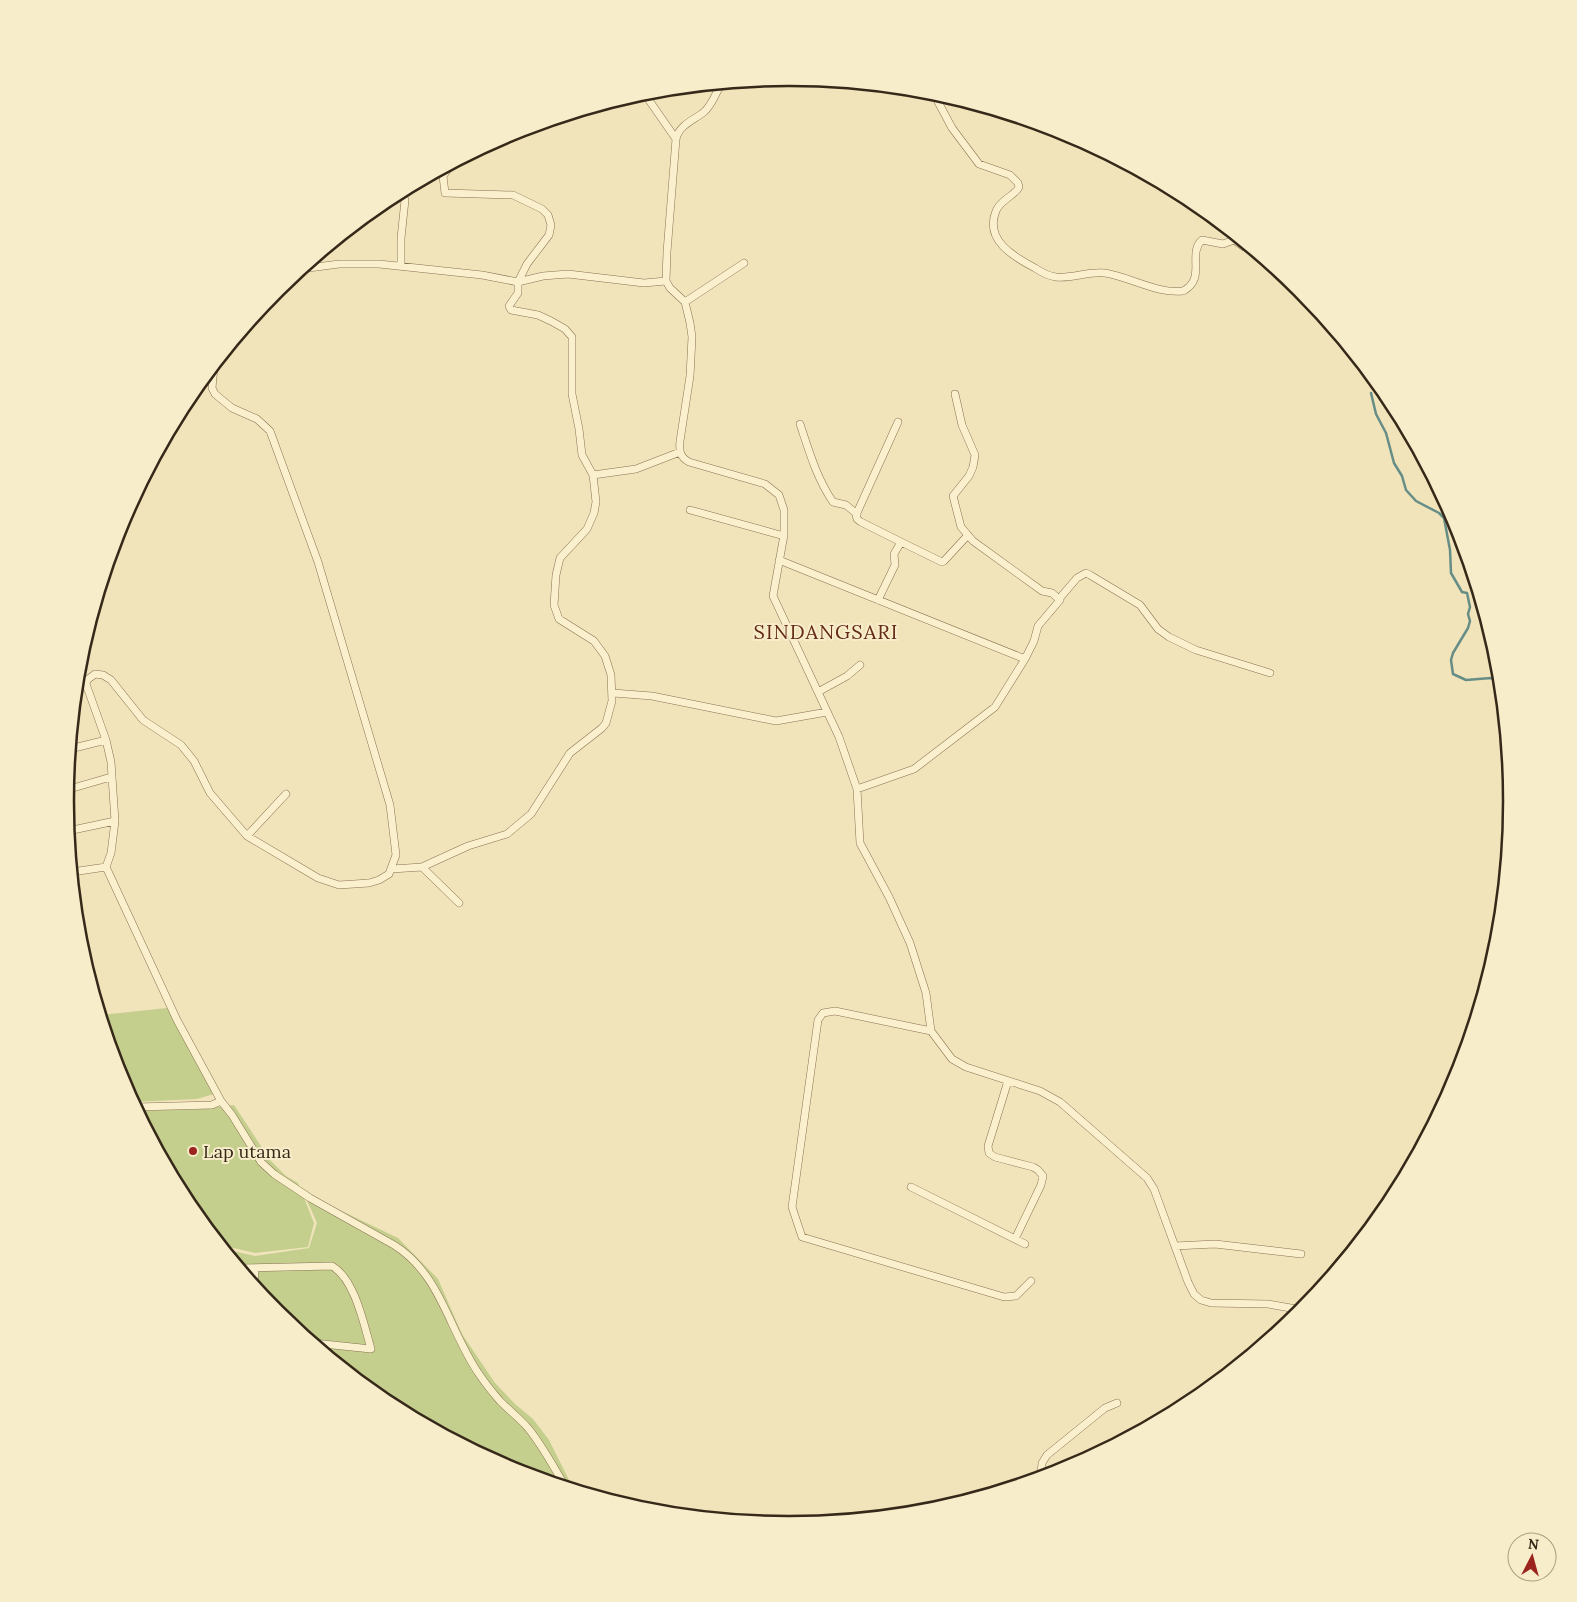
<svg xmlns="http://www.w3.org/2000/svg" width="1577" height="1602" viewBox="0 0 1577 1602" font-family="Lora,serif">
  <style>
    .green { fill: #c4cf8e }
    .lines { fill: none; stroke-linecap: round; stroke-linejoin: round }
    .stream { stroke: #668e86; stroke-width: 2.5 }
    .minor-casing { stroke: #887253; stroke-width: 8 }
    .minor { stroke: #fbf0cd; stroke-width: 7 }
    .poi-dot { fill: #9b241f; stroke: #f8edca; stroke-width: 2 }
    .labels { text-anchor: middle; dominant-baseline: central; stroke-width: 4; stroke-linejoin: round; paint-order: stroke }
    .poi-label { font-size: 18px; fill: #362919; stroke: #f8edca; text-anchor: start }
    .quarter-label { font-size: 20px; letter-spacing: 1px; fill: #652a16; stroke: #f8edca }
    .rim { fill: none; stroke: #362919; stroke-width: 2.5 }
  </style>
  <rect width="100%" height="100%" fill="#f1e3ba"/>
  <path class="green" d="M167,1008l47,86 -17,5 -64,3 -13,-24 -19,-63z
    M234,1105l36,55 16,16 12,7 16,40 -6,24 -53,6 -34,-8 -34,-42 -49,-92 66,-2z
    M301,1187l24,16 73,35 40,41 24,55 33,49 20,21 18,15 16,21 24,48 -62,-19 -125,-67 -109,-90 -53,-63 31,7 54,-8 8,-25z"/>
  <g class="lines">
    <path class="stream" d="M1371,393l5,21 10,19 8,30 8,13 4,14 10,11 23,12 5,5 6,32 1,23 11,19 5,1 3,14 -2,7 2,7 -2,7 -15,25 -2,7 2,14 13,6 25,-2 9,5"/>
    <g class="minor-casing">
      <path id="minor" d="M721,84c-5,9 -9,21 -17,28 -10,8 -25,13 -28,27l-9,113 -1,29 4,7 15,14 5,21 2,14 -2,39 -10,65c-1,10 0,16 9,21l76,22 14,11 5,15v25l-11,61 66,141 18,52 3,54 29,54 21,46 16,50 5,38 21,28 14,8 74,24 20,11 87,76 7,11 34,93 6,12 7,6 10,3 57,1 34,6
        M916,90l20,8 16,30 27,36 31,11 8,8 1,4 -2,3c-6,7 -18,12 -21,21 -12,29 18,46 39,57 6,4 13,8 21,9 16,2 32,-6 49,-4 25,4 52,21 78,18 24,-12 4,-38 19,-51l21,4 11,-4 10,7 3,-1
        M644,93l32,46
        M401,266v-28l4,-38
        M301,269l38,-5h40l103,11 36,7 25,-6 25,-2 76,9 22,-2
        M685,302l59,-39
        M214,367l-2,21 3,6 17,14 25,11 13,12 48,131 72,243 6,50 -7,19 -10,6 -10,3 -30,2 -21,-7 -71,-42 -37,-43 -16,-32 -13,-16 -38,-25 -32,-40 -8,-5 -8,-1 -8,6 -1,4 20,56 5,22 4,59 -4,32 -5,14 71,153 44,81 11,14 29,47 13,12 36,24 84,47c47,29 55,86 85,129 6,9 14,19 21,27 9,9 19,17 28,27 14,17 25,38 37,58
        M955,394l7,31 13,30 -2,12 -4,9 -16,20 8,31 12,14 69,50 10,2 8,7 -22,26 -4,15 -9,18
        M800,424c9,27 17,55 33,78l13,3 11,9
        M593,475l43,-6 44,-17
        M690,510l94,26
        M901,542l41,20 2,-1 24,-26
        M779,560l246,99 -30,48 -81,62 -57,20
        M1059,599l18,-21 9,-5 4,2 50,30 18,24 11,8 27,13 74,23
        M878,600l17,-35 -1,-11 7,-12 -40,-20 -4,-3 -1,-4 42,-93
        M818,692l29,-16 13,-11
        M613,693l39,3 124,25 51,-9
        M74,710h1
        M70,749l36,-9
        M66,790l45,-13
        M68,831l47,-10
        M247,836l39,-42
        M422,867l37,36
        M392,869l30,-2 46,-21 39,-12 24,-20 39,-61 32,-25 4,-5 6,-22 -1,-26 -6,-19 -11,-15 -35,-22 -5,-14 2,-30 4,-17 27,-29 7,-16 2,-11 -3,-27 -11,-20 -3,-26 -7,-35v-57l-7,-8 -14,-8 -13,-6 -27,-5 -2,-4 9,-13v-11l9,-18 22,-29 2,-10 -3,-10 -6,-6 -29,-14 -68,-2 -2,-17 8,-11
        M72,872l34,-5
        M931,1031l-96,-20 -12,2 -5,7 -26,187 10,30 202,60 12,-1 15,-15
        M1008,1081l-20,65 1,7 6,4 38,10 5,3 5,6 -2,9 -26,54
        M136,1107l76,-2 9,-4
        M911,1187l114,57
        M1175,1246l40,-2 86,10
        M240,1268l92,-2c23,13 32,59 39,83l-57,-6
        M254,1285l1,-17
        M1041,1473l1,-10 5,-8 58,-47 12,-5
        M1024,1482l22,-10 3,2"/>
    </g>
    <use href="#minor" class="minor"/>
  </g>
  <circle class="poi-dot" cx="193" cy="1151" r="5"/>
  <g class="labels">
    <g class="poi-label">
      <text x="203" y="1151">Lap utama</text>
    </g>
    <g class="quarter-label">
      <text x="826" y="631">SINDANGSARI</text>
    </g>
  </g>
  <path d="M0 0H1577V1602H0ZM788 86H789A714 714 0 0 1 1503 800V802A714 714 0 0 1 789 1516H788A714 714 0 0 1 74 802V800A714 714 0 0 1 788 86Z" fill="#f8edca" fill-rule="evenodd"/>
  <path class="rim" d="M788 86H789A714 714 0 0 1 1503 800V802A714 714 0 0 1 789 1516H788A714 714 0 0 1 74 802V800A714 714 0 0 1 788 86Z"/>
  <g transform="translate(1532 1557) rotate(6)"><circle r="24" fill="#f8edca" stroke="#aa9f83"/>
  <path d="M0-4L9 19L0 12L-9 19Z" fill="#9b241f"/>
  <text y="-8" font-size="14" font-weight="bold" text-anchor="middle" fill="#362919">N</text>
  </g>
</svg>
